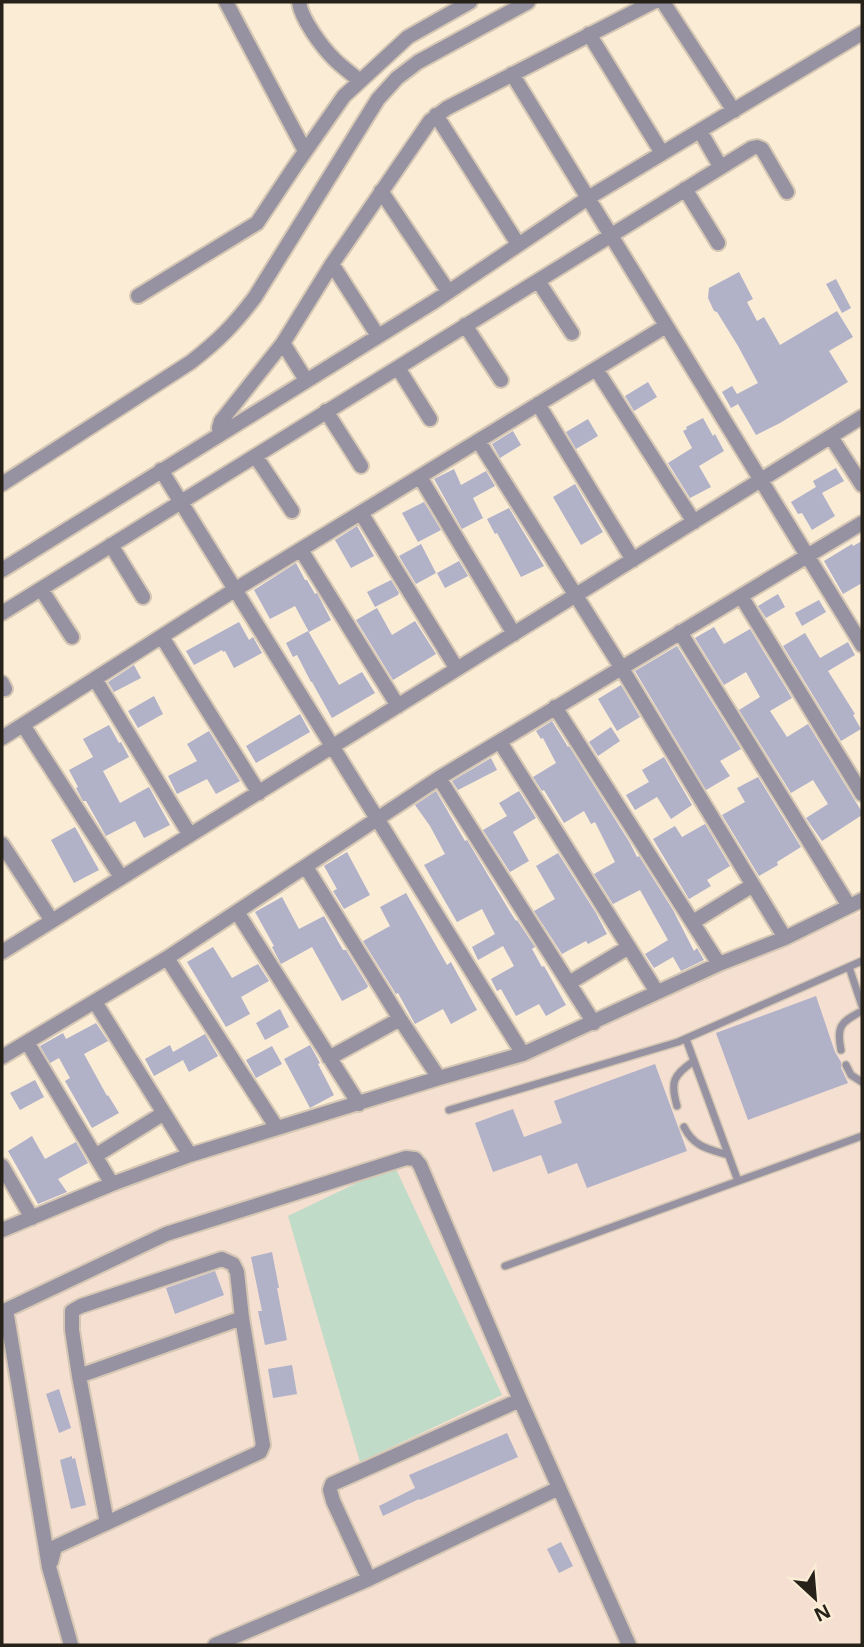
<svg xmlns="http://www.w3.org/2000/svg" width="864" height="1647" viewBox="0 0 864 1647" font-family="'Noto Sans',sans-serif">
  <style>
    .education { fill: #f4dfd1 }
    .green { fill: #c0dbc7 }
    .building { fill: #b1b1c8 }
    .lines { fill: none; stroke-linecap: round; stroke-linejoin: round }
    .lane-casing { stroke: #d5c7b4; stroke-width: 10 }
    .street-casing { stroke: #d5c7b4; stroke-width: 18 }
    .lane { stroke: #9692a1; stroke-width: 7 }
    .street { stroke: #9692a1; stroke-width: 14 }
  </style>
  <rect width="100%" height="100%" fill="#fbecd6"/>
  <path class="education" d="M862,912v733h-860v-414l151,-66 387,-116z"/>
  <path class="green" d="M394,1165l108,230 -142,67 -72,-246z"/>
  <path class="building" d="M739,272l14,27 -6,3 10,19 7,-4 16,28 57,-34 16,26 -24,14 19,31 -68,41 -24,12 -18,-31 -7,4 -9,-16 10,-6 5,8 21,-11 -20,-37 -21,-34 -3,-1 -6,-13 1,-10z
    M836,279l15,29 -9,5 -16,-29z
    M648,382l9,15 -23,14 -9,-15z
    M703,418l10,18 2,-2 9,17 -25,15 12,21 -21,11 -22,-35 24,-15 -9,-17 4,-2 -1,-2z
    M588,419l10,17 -22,13 -10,-17z
    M513,431l8,14 -21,13 -8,-14z
    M836,468l8,13 -22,12 13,23 -23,14 -10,-17 -4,1 -7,-12 25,-15 -3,-6z
    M454,469l7,16 25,-14 9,15 -22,12 10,20 -21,11 -28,-50z
    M575,484l28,48 -22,13 -28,-48z
    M424,502l17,28 -23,12 -16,-29z
    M509,508l35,58 -23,11 -24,-44 -2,1 -8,-15z
    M357,526l17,30 -23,12 -16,-28z
    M862,541v42l-19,11 -19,-33 28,-17 1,2z
    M421,544l15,29 -20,11 -17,-28z
    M459,561l9,15 -23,12 -8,-15z
    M296,563l9,17h2l8,14 2,-1 14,27 -22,12 -14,-26 -25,13 -16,-29z
    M391,580l8,13 -1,2 -23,12 -8,-15z
    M778,594l7,13 -19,11 -8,-12z
    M819,600l7,12 -24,14 -7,-13z
    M377,608l15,27 23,-14 21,33 -43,26 -37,-60z
    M239,622l10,18 4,-3 9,16 -28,15 -9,-17 -2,1 -1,-2 -28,15 -8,-14z
    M714,627l10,17 26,-15 42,69 -22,13 17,26 21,-13 54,88v3l-40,26 -16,-23 22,-14 -15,-24 -22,13 -52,-83 21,-13 -14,-25 -22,13 -29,-47z
    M308,631l31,54 23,-13 13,21 -43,25 -20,-36h-1l-14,-27 -4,2 -7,-14z
    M805,633l15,25 28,-16 7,13 -27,16 27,43 -2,1 8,14 -20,12 -58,-95z
    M677,646l64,103 -21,12 10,15 -24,14 -71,-119z
    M134,665l7,13 -27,14 -6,-10z
    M621,685l19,32 -23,14 -19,-32z
    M154,696l9,18 -25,14 -10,-17z
    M300,714l10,18 -54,31 -10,-17z
    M552,721l16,26 1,-1 61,97 7,14 2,-1 34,54 21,41 3,-3 7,12 -23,11 -8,-14 -19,11 -9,-14 23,-14 -28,-50 -27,14 -19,-30 21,-12 -20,-40 -4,2 -7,-13 -20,12 -20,-33 -2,1 -9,-14 23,-14 -13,-25 -2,1 -5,-8z
    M109,725l10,18 2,-1 8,15 -26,14 17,32 29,-16 21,38 -26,13 -9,-17 -29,15 -20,-35h-3l-7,-13 2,-1 -9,-17 24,-13 -10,-18z
    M611,727l9,14 -22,15 -9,-14z
    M209,731l31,50 -24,13 -9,-15 -30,15 -9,-18 29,-15 -10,-17z
    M664,757l28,48 -21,14 -14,-22 -22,13 -9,-15 23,-13 -7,-12z
    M491,758l6,12 -39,20 -6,-9z
    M758,777l43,70 -24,15 1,3 -19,11 -37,-61 23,-13 -8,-14z
    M436,791l29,50 2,-1 42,70 7,11 1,-1 18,27 -3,2 10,18 2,-1 22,39 -20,11 -7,-12 -23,12 -15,-27 -4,2 -6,-12 23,-13 -11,-20 -25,14 -6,-13 23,-13 -13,-25 -25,13 -33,-57 21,-11 -15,-28 -15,-21z
    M519,791l17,27 -23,14 16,29 -19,11 -27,-42 24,-14 -8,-13z
    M705,824l25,42 -23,14 4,6 -22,13 -36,-60 22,-13 7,11z
    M75,827l24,43 -25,13 -23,-43z
    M347,852l23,43 -26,14 -11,-18 4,-2 -13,-23z
    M558,853l38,60 11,21 -19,10 -2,-3 -24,13 -28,-43 21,-12 -19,-33z
    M406,893l41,72 4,-3 26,48 -26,14 -8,-15 -28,15 -17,-31 -2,1 -33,-53 27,-15 -10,-19z
    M282,897l17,32 25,-13 19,34h3l22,36 -1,2 -25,13 -30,-54 -31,17 -9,-17 2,-1 -19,-34z
    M213,947l19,31 26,-14 11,17 -28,16 9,17 -24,13 -39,-65z
    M816,996l19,56 6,10v6l7,15 -100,37 -32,-87z
    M280,1009l9,18 -24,13 -9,-17z
    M96,1023l12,18 -24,13 23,42 1,-1 11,18 -27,15 -27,-47 5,-3 -11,-20 -9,5 -10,-17 23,-13 3,6z
    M205,1034l13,22 -29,16 -6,-12 -29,16 -9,-17 25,-14 3,7z
    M310,1045l10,18 -2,1 16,31 -24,13 -26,-49z
    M272,1046l10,18 -26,14 -10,-18z
    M655,1064l32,87 -100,37 -10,-25 -29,11 -7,-19 -48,17 -18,-49 38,-14 11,28 38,-14 -8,-22z
    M35,1080l9,17 -24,13 -10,-17z
    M32,1136l13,23 31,-17 12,21 -30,16 9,13 -29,12 -30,-53z
    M272,1252l7,36h-2l10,52 -22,5 -7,-34h4l-11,-54z
    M215,1271l9,24 -49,19 -9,-26z
    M292,1365l5,29 -24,4 -5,-29z
    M59,1389l12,39 -12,5 -13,-39z
    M507,1433l11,24 -98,43 -1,-1 -36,17 -4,-10 36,-18 -6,-13z
    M72,1456v3l3,-1 11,47 -15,4 -11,-49z
    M561,1542l12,24 -14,7 -12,-24z"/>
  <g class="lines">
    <g class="lane-casing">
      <path id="lane" d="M849,967l13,39
        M686,1039l52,142
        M841,1050c-5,-24 0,-28 21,-39
        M846,1065l5,10 11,7
        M677,1106c-7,-24 -4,-31 17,-45
        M449,1110l229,-68 184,-81
        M684,1127c10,20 24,22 44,28
        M505,1266l357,-130"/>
    </g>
    <g class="street-casing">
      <path id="street" d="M226,2l79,149
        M299,2c2,17 23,45 35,57 8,8 18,15 26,22
        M663,2l71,109
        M589,34l73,119
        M512,74l350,571
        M436,115l82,129
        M700,131l20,35
        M685,189l33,54
        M381,191l67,100
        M332,264l46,72
        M538,281l34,52
        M138,296l119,-73 38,-57 49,-70 64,-59 62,-35
        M465,325l36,55
        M398,368l32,51
        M596,369l98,153
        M306,380l-23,-37 49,-79 98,-143 17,-13 206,-106
        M538,404l95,156
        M326,411l35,55
        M221,433l-2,-5 2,-7 62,-78
        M831,437l31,48
        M479,442l142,225 164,271
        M256,457l36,54
        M161,470l362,584
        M420,477l94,157
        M2,484l189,-122c28,-22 43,-37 64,-65l123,-198 19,-21 21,-16 110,-60
        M361,513l96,156
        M111,545l32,52
        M301,550l97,156
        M2,570l433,-269 153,-103 274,-165
        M41,589l31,48
        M741,596l121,198
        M2,613l750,-465 5,-1 5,2 25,43
        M680,632l169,274
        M162,637l97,156
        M95,679l95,156
        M2,683l3,6
        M555,707l164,257
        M23,725l98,152
        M2,738l234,-149 430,-263
        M500,742l157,250
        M439,778l155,245
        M2,844l50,77
        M306,867l94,152 39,59
        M237,912l122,192
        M693,922l60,-37
        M2,952l860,-535
        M167,958l110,170
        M569,983l60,-36
        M95,1002l95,153
        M27,1042l85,142
        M2,1057l165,-99 272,-180 423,-255
        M329,1058l71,-39
        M95,1156l69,-43
        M2,1166l30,52
        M2,1230l110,-46 78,-29 249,-77 84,-24 196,-90 66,-26 77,-38
        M79,1376l163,-58
        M51,1562l4,-15 205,-95 3,-7 -21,-127 -5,-46 -4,-8 -11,-5 -141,47 -9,5v19l7,46 28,147
        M369,1579l-36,-78 -3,-11 2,-6 188,-84
        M71,1645l-22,-78 -43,-257 160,-76 240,-76 9,1 5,6 100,235 109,245
        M215,1645l154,-66 190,-91"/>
    </g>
    <use href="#lane" class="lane"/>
    <use href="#street" class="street"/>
  </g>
  <rect width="864" height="1647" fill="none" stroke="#262119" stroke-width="7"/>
  <g transform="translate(815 1598) rotate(154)" stroke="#fbecd6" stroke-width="5" paint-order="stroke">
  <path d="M0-5L12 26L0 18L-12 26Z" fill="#262119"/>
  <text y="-10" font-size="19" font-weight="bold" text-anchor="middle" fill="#262119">N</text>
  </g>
</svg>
